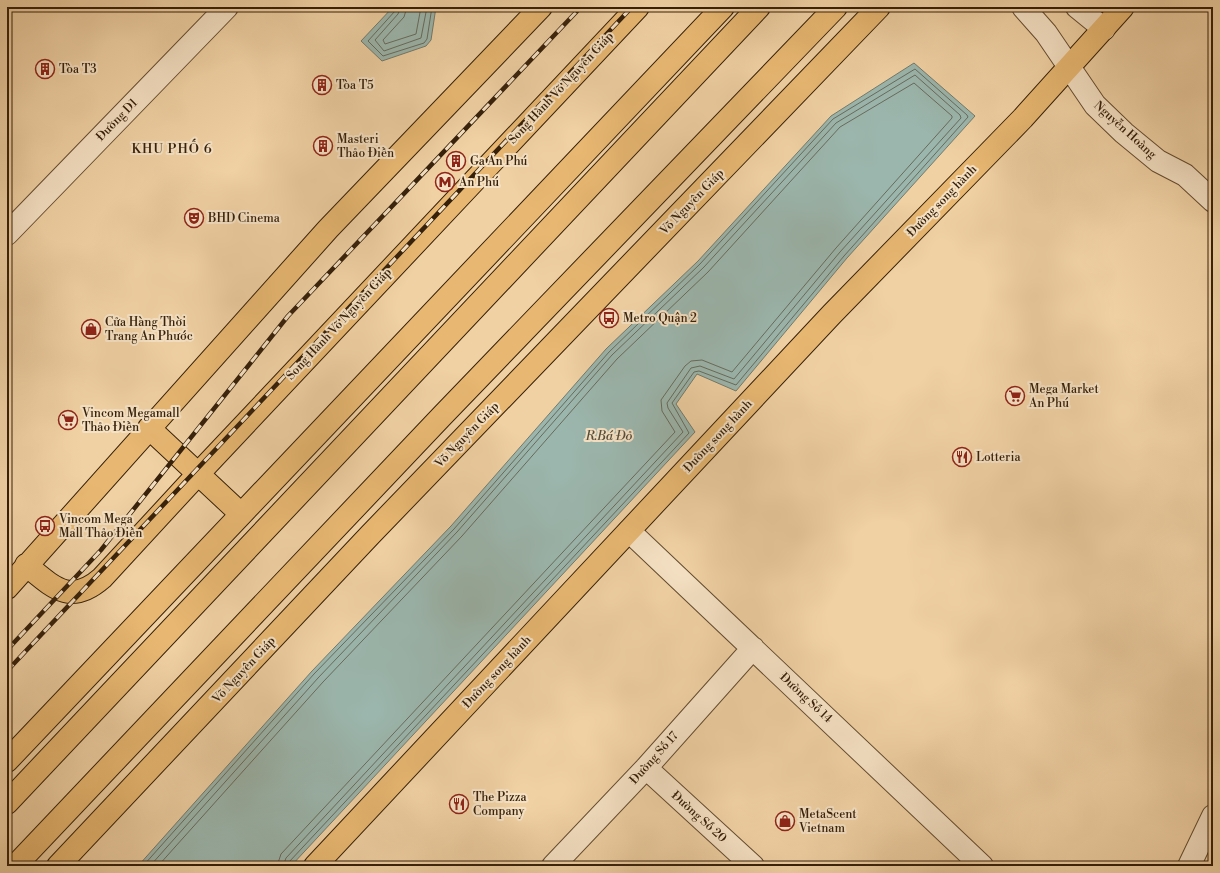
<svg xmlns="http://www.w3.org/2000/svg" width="1220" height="873" viewBox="0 0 1220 873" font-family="'Libre Bodoni',serif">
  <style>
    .water { fill: #9bb6ad; stroke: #737a6c }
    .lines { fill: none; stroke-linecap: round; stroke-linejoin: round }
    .shore { stroke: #686b5c; stroke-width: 1 }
    .minor-casing { stroke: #644c30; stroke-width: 24 }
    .major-casing { stroke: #36200a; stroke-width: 24 }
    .highway-casing { stroke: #36200a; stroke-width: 24 }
    .minor { stroke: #f5e1c4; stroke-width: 22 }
    .major { stroke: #e8b872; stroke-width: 22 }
    .highway { stroke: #e8b872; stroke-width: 22 }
    .rail-casing { stroke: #36200a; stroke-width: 4.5 }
    .rail { stroke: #f5e1c4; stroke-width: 3; stroke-dasharray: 9; stroke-linecap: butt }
    .labels { text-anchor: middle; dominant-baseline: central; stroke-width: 4; stroke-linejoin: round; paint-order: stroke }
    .poi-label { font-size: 12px; fill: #36200a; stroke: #f5e1c4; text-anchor: start }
    .street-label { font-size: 12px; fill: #36200a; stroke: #f5e1c4 }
    .neighbourhood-label { font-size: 13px; letter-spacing: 1px; fill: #36200a; stroke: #f5e1c4 }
    .water-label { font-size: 13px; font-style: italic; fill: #544d3b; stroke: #f5e1c4 }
  </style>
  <rect width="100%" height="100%" fill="#f0d1a4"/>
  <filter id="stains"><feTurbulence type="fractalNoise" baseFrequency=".005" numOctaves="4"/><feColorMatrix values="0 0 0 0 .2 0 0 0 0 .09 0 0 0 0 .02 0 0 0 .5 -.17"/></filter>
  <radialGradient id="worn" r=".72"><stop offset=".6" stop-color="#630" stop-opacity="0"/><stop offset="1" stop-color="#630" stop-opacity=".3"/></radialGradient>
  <path class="water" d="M393,7h43l-5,33 -5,6 -44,15 -21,-20z
    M914,63l61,53 -128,142 -111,133 -39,-17 -21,30 19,28 -404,434h-153l174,-195 139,-145 155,-177 92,-88 133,-145z"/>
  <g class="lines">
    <path class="shore" d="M396,7l-1,4 -27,30 15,15 41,-13 3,-4 5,-32
      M401,7l-3,7 -23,26 9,11 37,-13 6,-31
      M407,7l-3,10 -21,23 2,4 31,-10 5,-27
      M143,866l171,-192 140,-145 155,-177 91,-88 133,-145 82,-50 52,46 1,2 -124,139 -108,129 -37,-14 -5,1 -22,31 17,30 -400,429 -1,4
      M150,866l168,-188 139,-146 155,-177 92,-88 132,-144 79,-48 45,40 1,3 -121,134 -106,127 -34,-13 -9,2 -24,35 1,5 15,24 -397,426 -3,8
      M158,866l165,-184 139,-146 155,-177 91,-87 132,-145 74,-44 38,33v2l-116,130 -104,124 -30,-12 -11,1 -6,5 -24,34 1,11 13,21 -394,422 -4,12"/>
    <g class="minor-casing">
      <path id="minor" d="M1023,7l23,26 49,72 29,28 34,28 27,14 28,26
        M1077,7l27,22
        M7,234l220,-227
        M629,531l353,335
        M646,768l107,98
        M553,866l93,-98 107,-120
        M1189,866l24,-50"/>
    </g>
    <g class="major-casing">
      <path id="major" d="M149,428l92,86
        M26,565c27,22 44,41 76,13l96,-104 440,-467
        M7,588l321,-359 213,-222
        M315,866l517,-552 191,-196 100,-111"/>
    </g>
    <g class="highway-casing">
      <path id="highway" d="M7,761l716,-754
        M7,803l752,-796
        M15,866l426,-449 395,-410
        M58,866l312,-331 509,-528"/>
    </g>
    <use href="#minor" class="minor"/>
    <use href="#major" class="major"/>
    <use href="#highway" class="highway"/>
    <g class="rail-casing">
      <path id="rail" d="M7,650l94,-100 187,-234 293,-309
        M7,671l625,-664"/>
    </g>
    <use href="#rail" class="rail"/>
  </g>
  <defs>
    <g id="building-ring" transform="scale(1)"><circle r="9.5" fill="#f5e1c4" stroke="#8f2418" stroke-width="1.5"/><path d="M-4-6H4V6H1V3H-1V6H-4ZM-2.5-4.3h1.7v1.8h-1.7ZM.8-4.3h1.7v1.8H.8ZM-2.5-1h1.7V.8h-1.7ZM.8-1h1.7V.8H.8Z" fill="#8f2418"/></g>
    <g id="metro-ring" transform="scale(1)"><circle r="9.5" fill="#f5e1c4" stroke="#8f2418" stroke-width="1.5"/><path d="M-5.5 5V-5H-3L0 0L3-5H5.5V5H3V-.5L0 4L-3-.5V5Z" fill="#8f2418"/></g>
    <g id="theatre-ring" transform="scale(1)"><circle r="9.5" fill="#f5e1c4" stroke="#8f2418" stroke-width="1.5"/><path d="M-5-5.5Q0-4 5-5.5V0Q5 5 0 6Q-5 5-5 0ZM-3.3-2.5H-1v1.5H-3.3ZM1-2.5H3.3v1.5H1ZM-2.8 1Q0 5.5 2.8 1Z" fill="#8f2418"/></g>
    <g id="bus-ring" transform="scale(1)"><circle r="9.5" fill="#f5e1c4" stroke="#8f2418" stroke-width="1.5"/><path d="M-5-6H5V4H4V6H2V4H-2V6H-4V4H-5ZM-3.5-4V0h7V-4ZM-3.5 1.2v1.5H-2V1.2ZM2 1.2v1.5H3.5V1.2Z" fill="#8f2418"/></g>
    <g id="shop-ring" transform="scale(1)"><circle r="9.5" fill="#f5e1c4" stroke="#8f2418" stroke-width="1.5"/><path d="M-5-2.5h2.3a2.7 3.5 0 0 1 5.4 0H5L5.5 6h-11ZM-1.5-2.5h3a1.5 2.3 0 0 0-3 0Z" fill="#8f2418"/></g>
    <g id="supermarket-ring" transform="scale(1)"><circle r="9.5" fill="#f5e1c4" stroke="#8f2418" stroke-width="1.5"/><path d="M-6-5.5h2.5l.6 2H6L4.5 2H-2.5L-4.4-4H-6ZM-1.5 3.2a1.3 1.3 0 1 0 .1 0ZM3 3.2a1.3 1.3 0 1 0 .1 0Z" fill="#8f2418"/></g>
    <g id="restaurant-ring" transform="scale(1)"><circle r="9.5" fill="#f5e1c4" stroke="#8f2418" stroke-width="1.5"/><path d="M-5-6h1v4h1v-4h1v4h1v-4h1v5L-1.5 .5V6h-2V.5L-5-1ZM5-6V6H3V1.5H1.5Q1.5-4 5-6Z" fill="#8f2418"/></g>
  </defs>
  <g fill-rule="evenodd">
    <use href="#building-ring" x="45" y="69"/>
    <use href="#building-ring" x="322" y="85"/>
    <use href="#building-ring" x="323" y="146"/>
    <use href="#building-ring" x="456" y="161"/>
    <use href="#metro-ring" x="445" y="182"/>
    <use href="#theatre-ring" x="194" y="218"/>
    <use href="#bus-ring" x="609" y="318"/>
    <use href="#shop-ring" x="91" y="329"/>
    <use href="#supermarket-ring" x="1015" y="396"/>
    <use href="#supermarket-ring" x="68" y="420"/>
    <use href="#restaurant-ring" x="962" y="457"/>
    <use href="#bus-ring" x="45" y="526"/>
    <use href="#restaurant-ring" x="459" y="804"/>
    <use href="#shop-ring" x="785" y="821"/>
  </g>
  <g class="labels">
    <g class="poi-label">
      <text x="59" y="69">Tòa T3</text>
      <text x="336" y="85">Tòa T5</text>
      <text x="337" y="139">Masteri<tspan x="337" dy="14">Thảo Điền</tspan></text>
      <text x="470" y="161">Ga An Phú</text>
      <text x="459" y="182">An Phú</text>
      <text x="208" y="218">BHD Cinema</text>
      <text x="623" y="318">Metro Quận 2</text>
      <text x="105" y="322">Cửa Hàng Thời<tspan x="105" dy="14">Trang An Phước</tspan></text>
      <text x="1029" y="389">Mega Market<tspan x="1029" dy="14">An Phú</tspan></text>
      <text x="82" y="413">Vincom Megamall<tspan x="82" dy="14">Thảo Điền</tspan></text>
      <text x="976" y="457">Lotteria</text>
      <text x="59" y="519">Vincom Mega<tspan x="59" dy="14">Mall Thảo Điền</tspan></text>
      <text x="473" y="797">The Pizza<tspan x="473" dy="14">Company</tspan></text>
      <text x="799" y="814">MetaScent<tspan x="799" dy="14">Vietnam</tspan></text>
    </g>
    <g class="street-label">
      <text transform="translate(561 88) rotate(-47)">Song Hành Võ Nguyên Giáp</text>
      <text transform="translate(117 120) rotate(-46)">Đường D1</text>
      <text transform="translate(1125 130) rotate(42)">Nguyễn Hoàng</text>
      <text transform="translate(942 201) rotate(-46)">Đường song hành</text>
      <text transform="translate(692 202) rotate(-46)">Võ Nguyên Giáp</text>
      <text transform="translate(339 324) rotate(-47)">Song Hành Võ Nguyên Giáp</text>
      <text transform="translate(467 435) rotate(-46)">Võ Nguyên Giáp</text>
      <text transform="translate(718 436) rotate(-47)">Đường song hành</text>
      <text transform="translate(244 670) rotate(-47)">Võ Nguyên Giáp</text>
      <text transform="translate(497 672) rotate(-47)">Đường song hành</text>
      <text transform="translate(806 698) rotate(43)">Đường Số 14</text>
      <text transform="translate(654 758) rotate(-48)">Đường Số 17</text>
      <text transform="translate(699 817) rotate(42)">Đường Số 20</text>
    </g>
    <g class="neighbourhood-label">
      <text x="172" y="149">KHU PHỐ 6</text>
    </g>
    <g class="water-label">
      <text x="609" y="436">R.Bá Đỏ</text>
    </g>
  </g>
  <rect width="1220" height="873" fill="none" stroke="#f0d1a4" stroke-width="24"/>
  <rect x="8" y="8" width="1204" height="857" fill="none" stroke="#36200a" stroke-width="2"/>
  <rect x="12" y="12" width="1196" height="849" fill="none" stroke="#36200a"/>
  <rect width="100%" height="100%" filter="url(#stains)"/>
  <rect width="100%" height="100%" fill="url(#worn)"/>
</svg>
